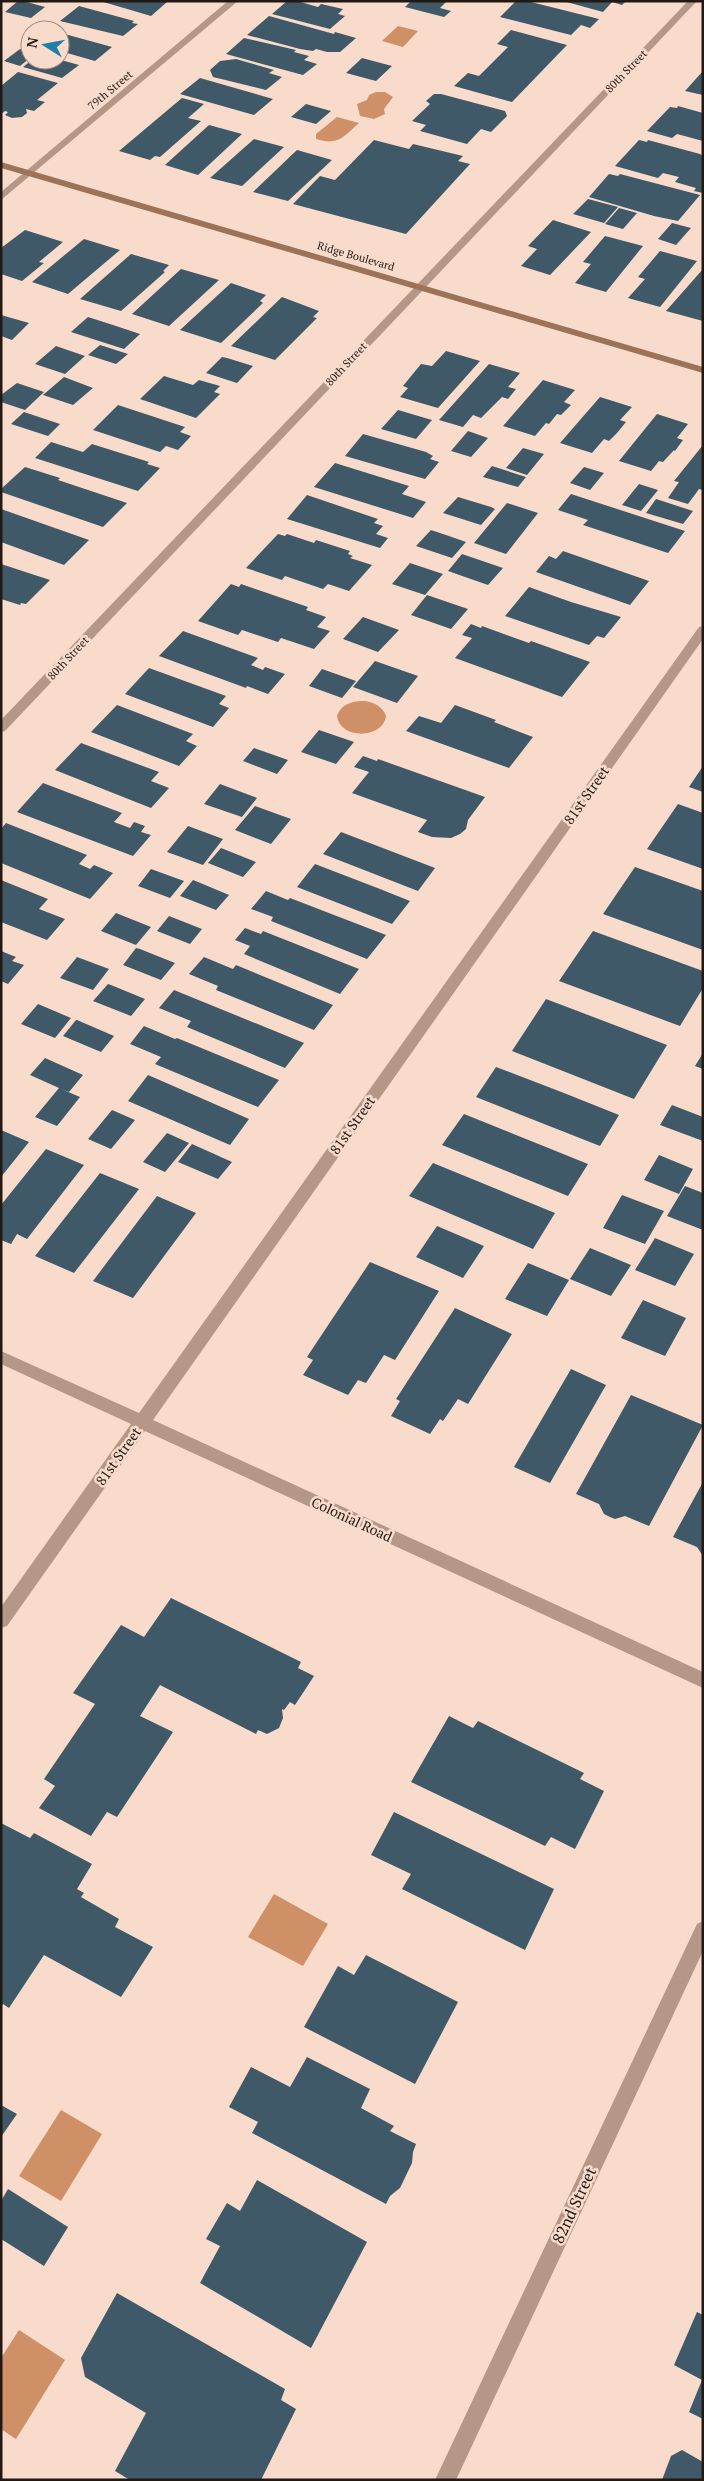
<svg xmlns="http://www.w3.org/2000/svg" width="704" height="2481" viewBox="0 0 704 2481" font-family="'PT Serif',serif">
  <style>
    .water { fill: #cf9068 }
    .building { fill: #3f5968 }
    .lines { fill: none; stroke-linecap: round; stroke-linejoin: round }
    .street { fill: #b49786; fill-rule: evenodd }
    .secondary { fill: #9c7259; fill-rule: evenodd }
    .labels { text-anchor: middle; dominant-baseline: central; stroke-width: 5; stroke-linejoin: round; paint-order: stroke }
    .far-street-label { font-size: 11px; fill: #231913; stroke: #f8dbca }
    .street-label { font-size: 14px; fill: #231913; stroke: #f8dbca }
    .near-street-label { font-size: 16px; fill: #231913; stroke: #f8dbca }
  </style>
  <rect width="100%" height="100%" fill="#f8dbca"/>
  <path class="water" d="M398,26l20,5 -15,16 -21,-6z
    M376,92h9l8,5 -9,12 1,5 -11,5 -14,-3 -3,-12 10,-4 2,-5z
    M337,117l22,6c-16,14 -21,23 -43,16v-5z
    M365,701c10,2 17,5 21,15 -3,23 -46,24 -49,0 5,-13 16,-15 28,-15z
    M274,1894l54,30 -25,42 -55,-29z
    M61,2110l41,24 -41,67 -42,-25z
    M19,2330l46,30 -49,79 -15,-10v-71z"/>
  <path class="building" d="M18,1h5l22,6 -14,11 -26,-6z
    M100,1h63l4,1 -16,14z
    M287,1h10l21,6 3,-3 22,5 -5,5 7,2 -15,13 -58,-15z
    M411,1h33l2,1 -6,6 11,3 -7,6 -39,-10z
    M516,1h11l72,18 -9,9 -9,-3 -10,10 -71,-18z
    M563,1h63l-4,4 -10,-3 -9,10z
    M79,6l55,15 -2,2 6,1 -15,12 -63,-15z
    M269,16l65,18 1,-2 21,6 -16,14h-13l-11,-3 -3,2 -13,-2 -53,-14z
    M511,30l56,15 -55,57 -58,-16 14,-13 11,3 29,-29 -11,-3z
    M60,32l1,1 51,14 -17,14 -35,-10z
    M244,38l52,12 -2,2 15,4 -5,4 13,4 -14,11 -77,-21z
    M20,49l10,3v6l-10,8 -16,-5z
    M362,58l30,8 -16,15 -30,-8z
    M236,59l38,11 -5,3 13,4 -16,13 -53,-13 -3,-7 10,-9z
    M32,60h29l18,5 -17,13 -39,-11z
    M703,71v24l-18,-4z
    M18,72l40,11 -21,17 8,2 -11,9 -8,-2 1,4 -5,4 -10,1 -7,-3 3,-3 -3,-1 -4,3v-28z
    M200,78l73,21 -19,16 -74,-21z
    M434,94h7l64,17 2,5 -16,16 -10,-3 -14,15 -47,-13 6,-6 -14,-4 18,-17 -4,-3z
    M182,98l22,6 -16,14 13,3 -41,36 -5,-1 -5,4 -31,-9z
    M306,104l25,7 -15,13 -25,-7z
    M678,106l25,7v28l-26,-7 -5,4 -25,-7 23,-24 7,1z
    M209,125l33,9 -44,41 -33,-10z
    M254,139l30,8 -42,39 -32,-8z
    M374,140l35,9 4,-5 50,12 -5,5 12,3 -64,70 -113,-30 27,-28 15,4z
    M639,140l8,2 1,-2 52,14 3,2v37l-9,-2 2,-3 -21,-6 4,-5 -16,-4 -5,5 -43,-12z
    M297,150l35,10 -44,41 -35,-9z
    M609,174l9,2 2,-2 80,21 -22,26 -24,-5 -65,-19z
    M588,199l30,8 -14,16 -31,-9z
    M619,208l18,5 -14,16 -18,-5z
    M553,220l38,12 -41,43 -29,-9 16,-17 -9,-3z
    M672,223l19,5 -15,17 -18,-6z
    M25,230l38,12 -24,20 5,1 -22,18 -21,-7v-26z
    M605,236l38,10 -37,46 -31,-9 16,-19 -8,-2z
    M84,239l36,11 -52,44 -36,-12z
    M660,251l37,10 -37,46 -32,-9 17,-19 -7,-2z
    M131,254l38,11 -6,6 2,1 -44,39 -41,-12z
    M181,269l38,11 -50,46 -37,-12z
    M703,269v52l-37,-10z
    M231,283l35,12 -6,6 3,2 -42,40 -41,-13z
    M282,297l37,14 -6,6 4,1 -42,42 -44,-14z
    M1,315l28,8 -17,17 -11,-4z
    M88,317l25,8 27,9 -16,15 -53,-17z
    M100,345l28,9 -12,10 -28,-9z
    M56,346l29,10 -20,18 -30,-10z
    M446,351l34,10 -42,47 -38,-11 8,-9 -5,-2 18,-22 11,2z
    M222,357l5,1 26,8 -16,17 -31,-10z
    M489,364l31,9 -12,14 8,2 -8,10 -6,-2 -21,21 -8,-3 -10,12 -24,-7z
    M164,376l29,9 6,-5 21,6 -6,6 6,2 -24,24 -56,-19z
    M64,377l29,11 -20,17 -30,-10z
    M543,380l32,10 -11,12 7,3 -10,10 -4,-1 -8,10 -3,-1 -11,13 -32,-10z
    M17,383l27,9 -19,18 -24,-8v-7z
    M600,397l32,10 -12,13 6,2 -9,11 -8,8 -5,-2 -12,14 -32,-10z
    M118,405l67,22 -5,5 11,4 -13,14 -12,-4 -6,6 -67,-22z
    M398,410l34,10 -16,19 -35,-10z
    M24,412l36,12 -12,12 -37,-12z
    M657,414l31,10 -11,14 6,2 -8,11 -1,-1 -11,12 -4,-1 -8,10 -32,-10z
    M468,431l20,7 -17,19 -20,-6z
    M363,434l63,18 7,4 -3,3 9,3 -14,17 -80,-23z
    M51,442l32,10 9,-8 57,18 -2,2 13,4 -22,23 -103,-33z
    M703,445v45l-4,-1 -11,15 -20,-6 11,-16 -5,-1z
    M523,448l21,6 -17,21 -21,-7z
    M335,463l74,23 -7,8 24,8 -13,16 -99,-31z
    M492,466l3,1 31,10 -8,10 -35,-10z
    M25,467l35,11 -2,2 69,23 -24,24 -102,-35v-3z
    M584,467l20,6 -14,17 -20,-7z
    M639,484l19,6 -17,21 -19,-6z
    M571,494l114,37 -17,22 -85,-28 5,-5 -30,-10z
    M307,495l71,24 -4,4 9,3 -7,8 12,4 -8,10 -93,-29z
    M458,497l33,10 4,2 -14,16 -38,-12z
    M656,499l37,12 -10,13 -37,-11z
    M507,503l31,10 -32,41 -32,-11z
    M1,509l88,31 -25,25 -63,-23z
    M431,530l15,5 20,7 -14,16 -36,-12z
    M278,534l7,2 2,-2 27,9 2,-3 34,11 -2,3 5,2 -3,2 22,7 -23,26 -21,-7 -5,5 -38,-13 -3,4 -36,-12z
    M563,551l86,30 -19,24 -94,-33 13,-16 7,3z
    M462,554l41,14 -15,17 -40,-14z
    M410,563l33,11 -18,21 -33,-11z
    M1,564l49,16 -24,24 -5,-1 -1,2 -19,-6z
    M231,584l8,3 2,-3 67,23 -2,3 20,7 -9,10 13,4 -16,18 -33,-11 -3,4 -36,-12 -4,5 -40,-14z
    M529,587l42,15 50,15 -17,21 -7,-2 -8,9 -84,-29z
    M427,595l41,14 -17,20 -40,-14z
    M363,617l36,13 -21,22 -35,-13z
    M471,624l10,4 1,-2 47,17 2,-2 59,21 -28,35 -107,-39 17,-20 -10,-3z
    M183,631l75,27 -7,7 12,5 2,-3 20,7 -17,20 -21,-8 -1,2 -87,-32z
    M375,661l43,15 -21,27 -44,-16z
    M149,668l77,28 -7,8 10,4 -16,19 -88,-33z
    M322,669l34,12 -14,17 -33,-12z
    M117,705l76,29 -7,7 11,5 -18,20 -88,-34z
    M455,705l41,15 -2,2 39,15 -24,31 -103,-37 13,-15 22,7z
    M319,730l35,12 -18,22 -35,-12z
    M81,743l78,29 -8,9 18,7 -18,20 -96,-38z
    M254,748l34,12 -11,14 -34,-13z
    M363,756l14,5 1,-2 107,38 -17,23 -2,9 -6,5 -9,4 -19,-1 -14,-5 9,-12 -75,-27 17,-21 -15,-5z
    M703,766v26l-14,-5z
    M43,783l79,30 -8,9 16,6 4,-6 11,4 -4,6 10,3 -18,21 -116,-44z
    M220,784l37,14 -15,19 -38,-13z
    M678,804l25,9v56l-56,-20z
    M255,806l36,13 -20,25 -36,-14z
    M6,823l81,32 -8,9 11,5 4,-4 19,8 -23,26 -89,-36v-34z
    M188,826l35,13 -20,26 -36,-13z
    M341,832l94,36 -17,23 -95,-37z
    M221,848l35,14 -13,15 -35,-14z
    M315,864l65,25 30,12 -18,23 -95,-37z
    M635,867l68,24v59l-100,-36z
    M151,869l33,12 -14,17 -32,-12z
    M1,880l47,19 -9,10 26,10 -18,21 -46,-18z
    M193,880l5,2 31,13 -13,15 -36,-14z
    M266,891l22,9 2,-2 96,37 -19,24 -96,-38 2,-4 -22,-8z
    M116,913l35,14 -15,18 -35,-14z
    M169,916l33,13 -12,15 -33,-13z
    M245,928l16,6 2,-3 96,38 -19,25 -96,-40 6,-8 -15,-6z
    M593,931l110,40v17l-23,38 -121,-45z
    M136,948l4,1 35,14 -14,17 -38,-15z
    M1,951l15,6 -4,4 12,4 -16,19 -7,-3z
    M77,957l32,12 -16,21 -33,-12z
    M204,957l29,12 3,-4 97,40 -19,25 -98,-40 2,-4 -29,-12z
    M108,984l3,1 34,14 -14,17 -38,-15z
    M174,990l130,53 -19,25 -98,-41 4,-6 -32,-13z
    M546,999l121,46 -33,54 -122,-48z
    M38,1004l33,14 -16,20 -34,-14z
    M76,1020h1l37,16 -13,16 -38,-16z
    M144,1026l31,13 2,-1 102,42 -21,27 -103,-43 6,-7 -31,-13z
    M703,1053v16l-8,-3z
    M45,1058l38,17 -14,17 -8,-3 19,8 -23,29 -22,-9 24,-29 -29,-13z
    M496,1067l68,26 55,22 -19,31 -124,-49z
    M148,1075l101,44 -19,26 -102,-44z
    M672,1105l31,12v24l-43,-16z
    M112,1110l23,10 -24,29 -23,-10z
    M464,1114l124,50 -20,32 -126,-51z
    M1,1130l28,12 -28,35z
    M167,1133l22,10 -24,29 -22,-10z
    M192,1144l40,18 -14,17 -40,-17z
    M46,1149l38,16 -57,74 -10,-5 -6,10 -10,-4v-35z
    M659,1155l34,14 -14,25 -35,-14z
    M433,1163l122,50 -22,36 -124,-53z
    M100,1173l39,16 -65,84 -39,-17z
    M685,1186l18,7v37l-36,-14z
    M622,1195l42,16 -19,33 -42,-16z
    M157,1196l39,17 -63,85 -40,-17z
    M437,1226l47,20 -21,32 -47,-21z
    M655,1238l39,16 -19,32 -40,-16z
    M590,1248l41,17 -20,31 -41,-17z
    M370,1262l69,29 -44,69 -11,-5 -18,28 -8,-3 -10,15 -45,-20 10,-15 -6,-3z
    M528,1263l41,17 -22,36 -42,-17z
    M643,1300l43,18 -21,38 -44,-18z
    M455,1308l57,26 -44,70 -10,-5 -15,22 -3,-2 -10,15 -39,-18 9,-15 -4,-2z
    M571,1369l35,16 -56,98 -36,-16z
    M631,1395l72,30 -54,101 -24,-10 -10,3 -5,-2 -6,-3 -5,-10 -23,-10z
    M703,1482v74l-6,-9 -24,-10z
    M171,1598l130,64 -3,6 16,8 -19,29 -5,-3 -6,8 -2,-1 1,9 -4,10 -12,6 -9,-4 -2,4 -96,-49 -20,31 33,16 -56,85 -10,-5 -16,24 -52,-28 16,-22 -11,-7 51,-75 -22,-11 19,-27 29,-41 23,12z
    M449,1716l24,12 5,-7 106,52 -4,6 24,12 -29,58 -24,-12 -6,9 -134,-64z
    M394,1812l160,77 -29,61 -123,-61 9,-15 -40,-19z
    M1,1823l29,15 4,-5 58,31 -15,25 7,4 -3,4 38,22 -4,8 38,20 -32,50 -77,-42 -35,53 -6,-4 -2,3z
    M366,1955l92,47 -43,82 -111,-57 34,-61 16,9z
    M307,2057l63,32 -9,19 33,18 -4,5 26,13 -3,8 -1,11 -12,25 -10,8 -4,8 -134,-71 6,-11 -29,-15 22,-40 39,20z
    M1,2105l16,9 -16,23z
    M257,2180l110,62 -56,106 -111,-65 20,-37 -14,-7 21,-36 13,8z
    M8,2189l60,38 -24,39 -43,-27v-38z
    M117,2293l168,96 -4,11 15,9 -35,71h-131l-15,-9 31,-58 -61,-36 -4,-19z
    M697,2312l6,3v104l-14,-7 13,-32 -28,-15z
    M682,2450l21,12v18h-41l9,-24z"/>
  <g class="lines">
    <path class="street" d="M228,1h10l-237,199v-8z
      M688,1h9l-692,730 -4,1v-12z
      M703,626v13l-550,781 550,252v16l-558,-257 -138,195 -6,2v-21l130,-183 -130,-60v-13l138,62 560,-786z
      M703,1921v30l-247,529h-21l262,-556z"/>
    <path class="secondary" d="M1,162l702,205v6l-702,-205z"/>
  </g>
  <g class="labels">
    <g class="far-street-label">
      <text transform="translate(626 71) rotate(-46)">80th Street</text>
      <text transform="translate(110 90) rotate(-40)">79th Street</text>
      <text transform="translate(356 256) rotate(16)">Ridge Boulevard</text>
      <text transform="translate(346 364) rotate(-47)">80th Street</text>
      <text transform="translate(68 658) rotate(-47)">80th Street</text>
    </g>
    <g class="street-label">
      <text transform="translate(586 795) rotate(-55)">81st Street</text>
      <text transform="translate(352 1125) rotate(-55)">81st Street</text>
      <text transform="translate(118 1456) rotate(-55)">81st Street</text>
      <text transform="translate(352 1519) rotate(25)">Colonial Road</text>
    </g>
    <g class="near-street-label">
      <text transform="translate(574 2205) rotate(-65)">82nd Street</text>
    </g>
  </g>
  <rect width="704" height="2481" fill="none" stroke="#231913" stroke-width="5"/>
  <g transform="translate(45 45) rotate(281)"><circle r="24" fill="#f8dbca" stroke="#a38d81"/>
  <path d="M0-4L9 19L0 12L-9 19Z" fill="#207eab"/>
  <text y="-8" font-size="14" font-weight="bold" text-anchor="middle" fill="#231913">N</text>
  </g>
</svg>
